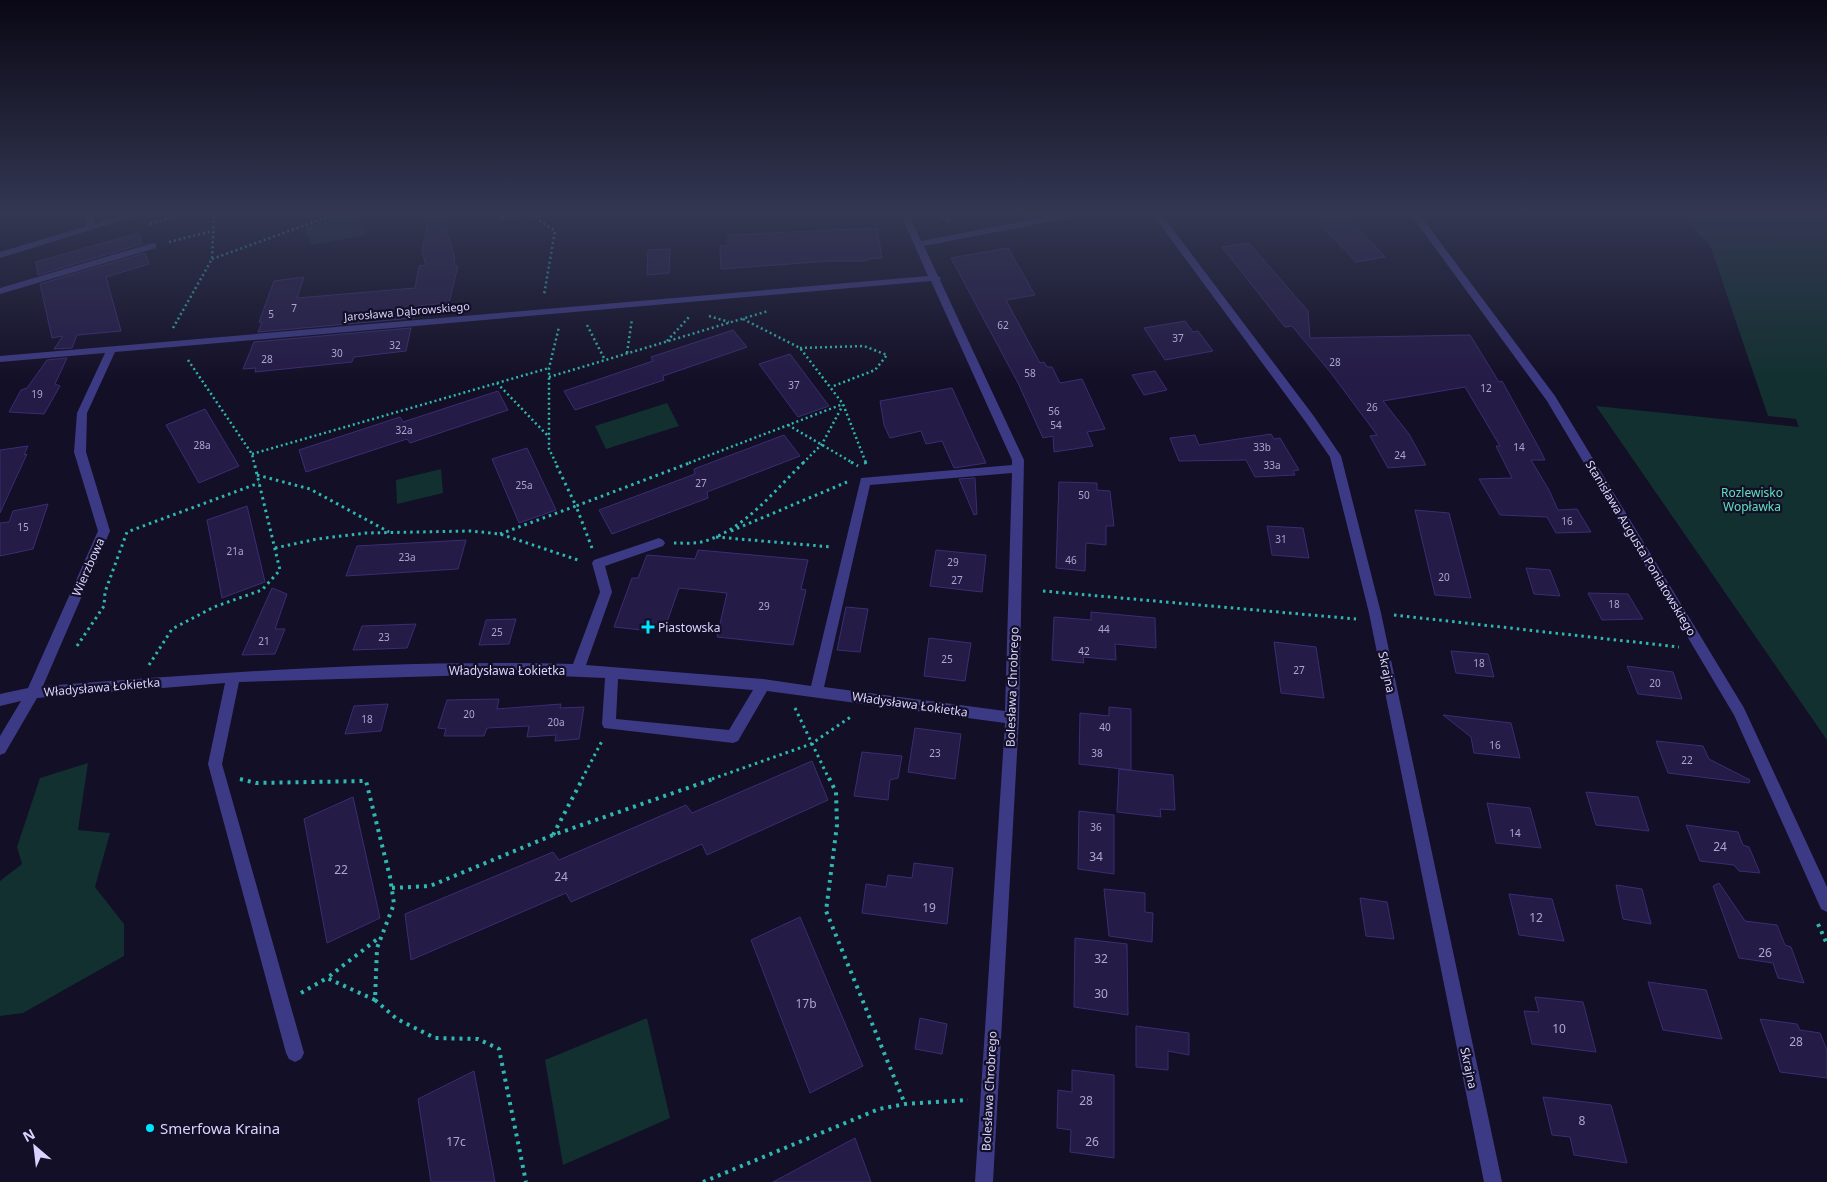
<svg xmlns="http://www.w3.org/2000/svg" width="1827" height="1182" viewBox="0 0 1827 1182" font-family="'Noto Sans',sans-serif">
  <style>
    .green { fill: #12302f }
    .building { fill: #241b47; stroke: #3b2d73 }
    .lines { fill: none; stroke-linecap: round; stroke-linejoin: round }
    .path-far2 { stroke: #2fb8b0; stroke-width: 2.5; stroke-dasharray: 2 3; stroke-linecap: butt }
    .path-far1 { stroke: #2fb8b0; stroke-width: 3; stroke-dasharray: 2.5 4; stroke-linecap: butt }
    .path { stroke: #2fb8b0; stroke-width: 4; stroke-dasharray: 3 5; stroke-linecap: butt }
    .minor { fill: #3d3a85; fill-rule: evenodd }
    .poi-dot { fill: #00e5ff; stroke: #130f26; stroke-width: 2 }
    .labels { text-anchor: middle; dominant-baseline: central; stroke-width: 4.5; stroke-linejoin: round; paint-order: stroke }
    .number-label { font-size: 10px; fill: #aca6d1 }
    .far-street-label { font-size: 11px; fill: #d9d4ff; stroke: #130f26 }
    .park-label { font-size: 12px; fill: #5fe0c0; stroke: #130f26 }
    .street-label { font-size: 12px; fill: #d9d4ff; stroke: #130f26 }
    .poi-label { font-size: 12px; fill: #d9d4ff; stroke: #130f26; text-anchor: start }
    .near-number-label { font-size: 12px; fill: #aca6d1 }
    .near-poi-label { font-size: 15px; fill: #d9d4ff; stroke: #130f26; text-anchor: start }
  </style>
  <rect width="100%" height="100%" fill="#130f26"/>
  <path class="green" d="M340,215h23l3,20 -54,10 -7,-17z
    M1680,215h147v525l-231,-334 203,21 -3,-8 -28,-3 -58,-171z
    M667,403l12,23 -73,23 -11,-23z
    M441,469l2,24 -46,11 -1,-24z
    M88,763l-10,67 32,3 -15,54 29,37v32l-101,57 -23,3v-135l22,-17 -5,-17 23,-69z
    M647,1018l23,100 -107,47 -18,-105z"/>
  <path class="building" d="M429,215h13l13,43 -1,7 4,1 -9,37 -32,3 -3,12 -156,14 4,-10h-3l15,-41 30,-4 -7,21 118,-10 4,-22 7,-1 -4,-14z
    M1347,216l38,41 -29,5 -39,-41z
    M877,228l5,30 -15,1v2h-37l-109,8 -1,-23h8v-11z
    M139,233l3,11 -104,31 -2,-13z
    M1249,243l59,68 2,27 160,-3 29,47 3,-1 37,67 6,12h-14l18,30 9,20 19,-1 14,23 -35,1 -9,-16 -47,-2 -21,-36 33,-1 -16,-32h4l-35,-59 -82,14 26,33 17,31 -38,3 -18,-32 7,-1 -46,-62 -39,-47 -7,1 -63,-80z
    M1008,248l27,47 -29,5 34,63 4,-1 3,5h5l8,16 22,-4 23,50 -18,3 6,14 -39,6 -1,-16 -10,2 -25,-55 -67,-125z
    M670,249l-1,24 -22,2 1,-25z
    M145,253l4,11 -43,13 15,54 -44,4 -5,13 -18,1 9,-13 -11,2 -12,-54z
    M1185,321l8,11 5,-1 15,20 -48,9 -21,-32z
    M411,328l-5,23 -52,6 -2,5 -97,10 1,-4 -13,1 11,-27z
    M733,330l14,17 -84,29 1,4 -89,30 -11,-19 89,-30 -2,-4z
    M790,354l39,52 -31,11 -39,-53z
    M67,358l-12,26 5,2 -16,28 -35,-2 12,-22 6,-2 20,-28z
    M1155,371l12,19 -23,5 -12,-20z
    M952,388l19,42 15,33 -32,5 -12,-27 -16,3 -5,-13 -31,7 -6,-13 -4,-24z
    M498,391l10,19 -98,33 -3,-4 -101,33 -7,-22 101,-33 3,5z
    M205,409l34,57 -40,17 -33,-58z
    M1271,434l3,5 6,-1 19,32 -6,1 2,4 -40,2 -9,-17 -67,1 -9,-23 25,-3 4,10z
    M784,435l16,21 -93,36 1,6 -96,36 -13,-24 96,-36 -1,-5z
    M28,446l-4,9 3,-1 -27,59v-63z
    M527,448l29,62 -37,13 -27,-64z
    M975,478l2,36 -3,1 -15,-36z
    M1059,482l38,1v7l13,1 4,35h-8v19l-20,-2 -1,28 -29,-3z
    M48,504l-15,45 -33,7v-33l9,-1 4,-11z
    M247,506l18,76 -43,16 -15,-78z
    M1415,510l34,3 22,85 -36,-3z
    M1267,526l36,2 6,30 -37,-3z
    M466,540l-8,29 -112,7 11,-30z
    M698,550l110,10 -7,29 5,1 -13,55 -76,-8 10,-44 -48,-5 -13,37 -13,-1 -2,7 -37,-4 18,-49h6l9,-23 48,4z
    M936,550l50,5 -4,37 -52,-6z
    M1526,568l24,2 10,26 -26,-2z
    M272,588l15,6 -12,35h10l-10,25 -33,1z
    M1588,593l40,1 15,25 -41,1z
    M846,607l22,2 -8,43 -23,-2z
    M1091,612l64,6 1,30 -41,-4 1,16 -33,-3 1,6 -32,-3 2,-43 37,3z
    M516,619l-7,25 -30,1 7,-25z
    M416,624l-9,24 -54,2 9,-24z
    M929,638l42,5 -6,38 -41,-5z
    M1274,642l42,5 8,51 -43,-5z
    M1451,651l37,3 6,23 -38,-4z
    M1627,666l46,6 9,27 -44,-5z
    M499,699l-2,10 64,-5 -1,4 24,-1 -5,32 -24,2 1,-6 -29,2 2,-11 -42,2 -3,8h-40l2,-7 -8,-1 9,-28z
    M388,704l-7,27 -36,3 9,-28z
    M1109,707l22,2v61l-52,-6 1,-51 29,3z
    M1443,715l68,8 9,35 -46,-5 -3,-16z
    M915,728l46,6 -6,45 -47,-7z
    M1656,741l47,5 6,13 41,21 -1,3 -81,-10z
    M862,752l40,4 -4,22 -8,2 -2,20 -34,-4z
    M812,761l16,39 -121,55 -5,-11 -131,58 -5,-9 -155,67 -6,-46 148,-62 6,8 127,-55 6,8z
    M1119,769l54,6 2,35 -15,-1 1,8 -44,-5z
    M1586,792l52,5 11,34 -53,-6z
    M353,797l27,121 -53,25 -23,-124z
    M1487,803l43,5 11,40 -45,-5z
    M1079,811l35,4v59l-36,-5z
    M1686,825l52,7 5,13 6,2 11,26 -21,-2 -5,-6 -34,-4z
    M914,863l39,5 -6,56 -85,-11 4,-29 20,3 2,-12 24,3z
    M1719,883l26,38 32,4 8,20 6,2 13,36 -26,-5 -5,-15 -34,-5 -26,-72z
    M1616,885l26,4 9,35 -28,-5z
    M1104,889l41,4v19l8,1 -1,29 -43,-6z
    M1509,894l43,5 12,42 -45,-6z
    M1360,898l27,4 7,37 -28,-3z
    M800,917l63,149 -53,27 -59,-153z
    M1075,938l52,6 1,71 -54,-8z
    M1648,982l58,8 16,49 -59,-9z
    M1535,997l48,5 13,50 -64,-8 -8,-33 15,1z
    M920,1018l27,6 -5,30 -27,-5z
    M1760,1019l37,5 3,6 20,3 7,17v28l-47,-6z
    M1136,1026l53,7v22l-21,-4v19l-32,-3z
    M1072,1070l42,5v83l-44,-6 1,-22 -14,-2 1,-38 14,2z
    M474,1071l21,111h-64l-13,-83z
    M1543,1097l68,8 16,58 -53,-8 -4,-18 -18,-2z
    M855,1138l16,44h-98z"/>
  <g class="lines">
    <path class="path-far2" d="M498,215l2,3 28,-3
      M531,215l24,16 -11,64
      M937,215l14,6
      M150,224l29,-9
      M169,242l43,-11
      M212,259l121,-44
      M709,316l20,6
      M743,319l57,29 43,56 23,59
      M587,325l18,35
      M173,328l39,-69 2,-44
      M667,341l23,-25
      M800,348l64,-2 23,9 -12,15 -44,17
      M627,353l5,-34
      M188,360l64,94 2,9
      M549,377l219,-66
      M497,383l51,53
      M788,425l65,38
      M252,454l297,-86
      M556,463l-7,-14v-81l10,-41
      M689,463l154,-59
      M803,463l19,-19 21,-39"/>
    <path class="path-far1" d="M851,462l7,4
      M865,462l1,2
      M257,475l53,14 79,43
      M731,531l116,-49
      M500,534l76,-28 -21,-44
      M716,537l116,10
      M674,543c10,0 22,1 31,-2 40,-12 70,-51 99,-79
      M275,548l42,-9 49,-6 105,-2 29,3 81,27
      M592,548l-16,-42 116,-44
      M1043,591l313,28
      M1394,615l285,32
      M77,646l27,-40 1,-14 22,-60 132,-49
      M149,665l23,-36 42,-22 48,-17 18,-20 -26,-108
      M795,708l34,71
      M582,779l20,-38
      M712,779l99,-35 41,-28"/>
    <path class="path" d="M829,778l7,14 1,33 -11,86 79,193
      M240,779l16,4 110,-2 24,96 4,27 -17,44 -2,52 22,19 38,19 43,1 21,10 27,133
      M553,835l30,-57
      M392,888l38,-2 123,-51 163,-57
      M1818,924l9,20
      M301,993l26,-15
      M375,1000l-48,-22 53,-41
      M703,1182l176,-73 26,-5 63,-4"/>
    <path class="minor" d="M83,215h8l4,9 30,-9h14l-139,43v-6l87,-26z
      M901,215h8l12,26 134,-26h18l-4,3 -145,28 14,30 3,2 -1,2 84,180 -5,258 -26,464h-18l30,-459 -238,-32 -29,50 -5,2 -129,-15 -2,-4 3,-46 -94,-4 -272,8 -17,82 82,289 -3,6 -6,3 -6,-3 -3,-6 -78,-289 17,-81 -188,15 -32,55 -5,2v-19l21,-35 -21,5v-12l28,-6 70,-157 -24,-79 3,-39 28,-60 -105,9v-6l928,-80zM931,281l81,179v5l-151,13 -50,208 -48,-7 -177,-14 26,-73 -7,-26 58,-20 2,-3 -2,-3 -4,-2 -65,22 -2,3 8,29 -27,72c-177,-5 -354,9 -530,22l67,-155 -24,-79 1,-39 28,-61zM1012,473l-7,238 -181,-24 46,-202zM618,679l135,11 -24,40 -113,-11z
      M1153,215h9l151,200 28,41 40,157 121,569h-18l-115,-569 -39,-156 -25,-36z
      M1411,215h9l135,181 189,312 83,179v25l-6,-3 -87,-194 -187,-314z
      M153,243l3,1v4l-156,46v-6z"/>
  </g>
  <linearGradient id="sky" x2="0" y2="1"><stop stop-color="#0a0815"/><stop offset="0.56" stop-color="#333752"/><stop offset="1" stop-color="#333752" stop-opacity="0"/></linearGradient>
  <rect width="1827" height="381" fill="url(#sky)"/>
  <g class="poi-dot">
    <path d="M645.5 619.5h5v5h5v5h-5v5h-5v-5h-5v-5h5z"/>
    <circle cx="150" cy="1128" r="5"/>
  </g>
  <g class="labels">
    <g class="number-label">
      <text x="294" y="308">7</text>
      <text x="271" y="314">5</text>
      <text x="1003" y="325">62</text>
      <text x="1178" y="338">37</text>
      <text x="395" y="345">32</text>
      <text x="337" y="353">30</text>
      <text x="267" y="359">28</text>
      <text x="1335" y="362">28</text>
      <text x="1030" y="373">58</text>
      <text x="794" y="385">37</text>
      <text x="1486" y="388">12</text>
      <text x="37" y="394">19</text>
      <text x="1372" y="407">26</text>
      <text x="1054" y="411">56</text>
      <text x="1056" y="425">54</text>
      <text x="404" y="430">32a</text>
      <text x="202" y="445">28a</text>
      <text x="1262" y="447">33b</text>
      <text x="1519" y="447">14</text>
      <text x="1400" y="455">24</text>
      <text x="1272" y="465">33a</text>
      <text x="701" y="483">27</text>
      <text x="524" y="485">25a</text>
      <text x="1084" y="495">50</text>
      <text x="1567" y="521">16</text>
      <text x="23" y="527">15</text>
      <text x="1281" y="539">31</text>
      <text x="235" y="551">21a</text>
      <text x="407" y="557">23a</text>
      <text x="1071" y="560">46</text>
      <text x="953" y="562">29</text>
      <text x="1444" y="577">20</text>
      <text x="957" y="580">27</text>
      <text x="1614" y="604">18</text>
      <text x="764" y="606">29</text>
      <text x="1104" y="629">44</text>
      <text x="497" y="632">25</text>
      <text x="384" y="637">23</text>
      <text x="264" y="641">21</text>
      <text x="1084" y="651">42</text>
      <text x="947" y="659">25</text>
      <text x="1479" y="663">18</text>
      <text x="1299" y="670">27</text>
      <text x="1655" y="683">20</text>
      <text x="469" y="714">20</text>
      <text x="367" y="719">18</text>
      <text x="556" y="722">20a</text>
      <text x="1105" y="727">40</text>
      <text x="1495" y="745">16</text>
      <text x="935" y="753">23</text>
      <text x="1097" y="753">38</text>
      <text x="1687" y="760">22</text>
      <text x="1096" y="827">36</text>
      <text x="1515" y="833">14</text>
    </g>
    <g class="far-street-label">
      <text transform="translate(407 311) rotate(-5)">Jarosława Dąbrowskiego</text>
    </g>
    <g class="park-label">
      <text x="1752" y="492">Rozlewisko<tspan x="1752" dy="14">Wopławka</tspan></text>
    </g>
    <g class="street-label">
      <text transform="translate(1641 548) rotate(59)">Stanisława Augusta Poniatowskiego</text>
      <text transform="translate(88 567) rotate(-66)">Wierzbowa</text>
      <text x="507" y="670">Władysława Łokietka</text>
      <text transform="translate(1387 672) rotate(78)">Skrajna</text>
      <text transform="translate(102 687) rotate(-5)">Władysława Łokietka</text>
      <text transform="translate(1012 687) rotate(-88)">Bolesława Chrobrego</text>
      <text transform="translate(910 704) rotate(8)">Władysława Łokietka</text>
      <text transform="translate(1469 1068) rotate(78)">Skrajna</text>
      <text transform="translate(989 1091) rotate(-87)">Bolesława Chrobrego</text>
    </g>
    <g class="poi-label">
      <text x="658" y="627">Piastowska</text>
    </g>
    <g class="near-number-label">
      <text x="1720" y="846">24</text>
      <text x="1096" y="856">34</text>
      <text x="341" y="869">22</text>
      <text x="561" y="876">24</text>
      <text x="929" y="907">19</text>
      <text x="1536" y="917">12</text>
      <text x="1765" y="952">26</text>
      <text x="1101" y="958">32</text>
      <text x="1101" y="993">30</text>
      <text x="806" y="1003">17b</text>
      <text x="1559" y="1028">10</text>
      <text x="1796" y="1041">28</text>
      <text x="1086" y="1100">28</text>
      <text x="1582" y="1120">8</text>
      <text x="456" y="1141">17c</text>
      <text x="1092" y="1141">26</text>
    </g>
    <g class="near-poi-label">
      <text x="160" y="1128">Smerfowa Kraina</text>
    </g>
  </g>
  <g transform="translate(35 1147) rotate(332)" stroke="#130f26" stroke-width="4" paint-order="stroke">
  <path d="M0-4L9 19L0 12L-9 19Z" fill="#d9d4ff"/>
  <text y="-8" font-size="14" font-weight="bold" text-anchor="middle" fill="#d9d4ff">N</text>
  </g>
</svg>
